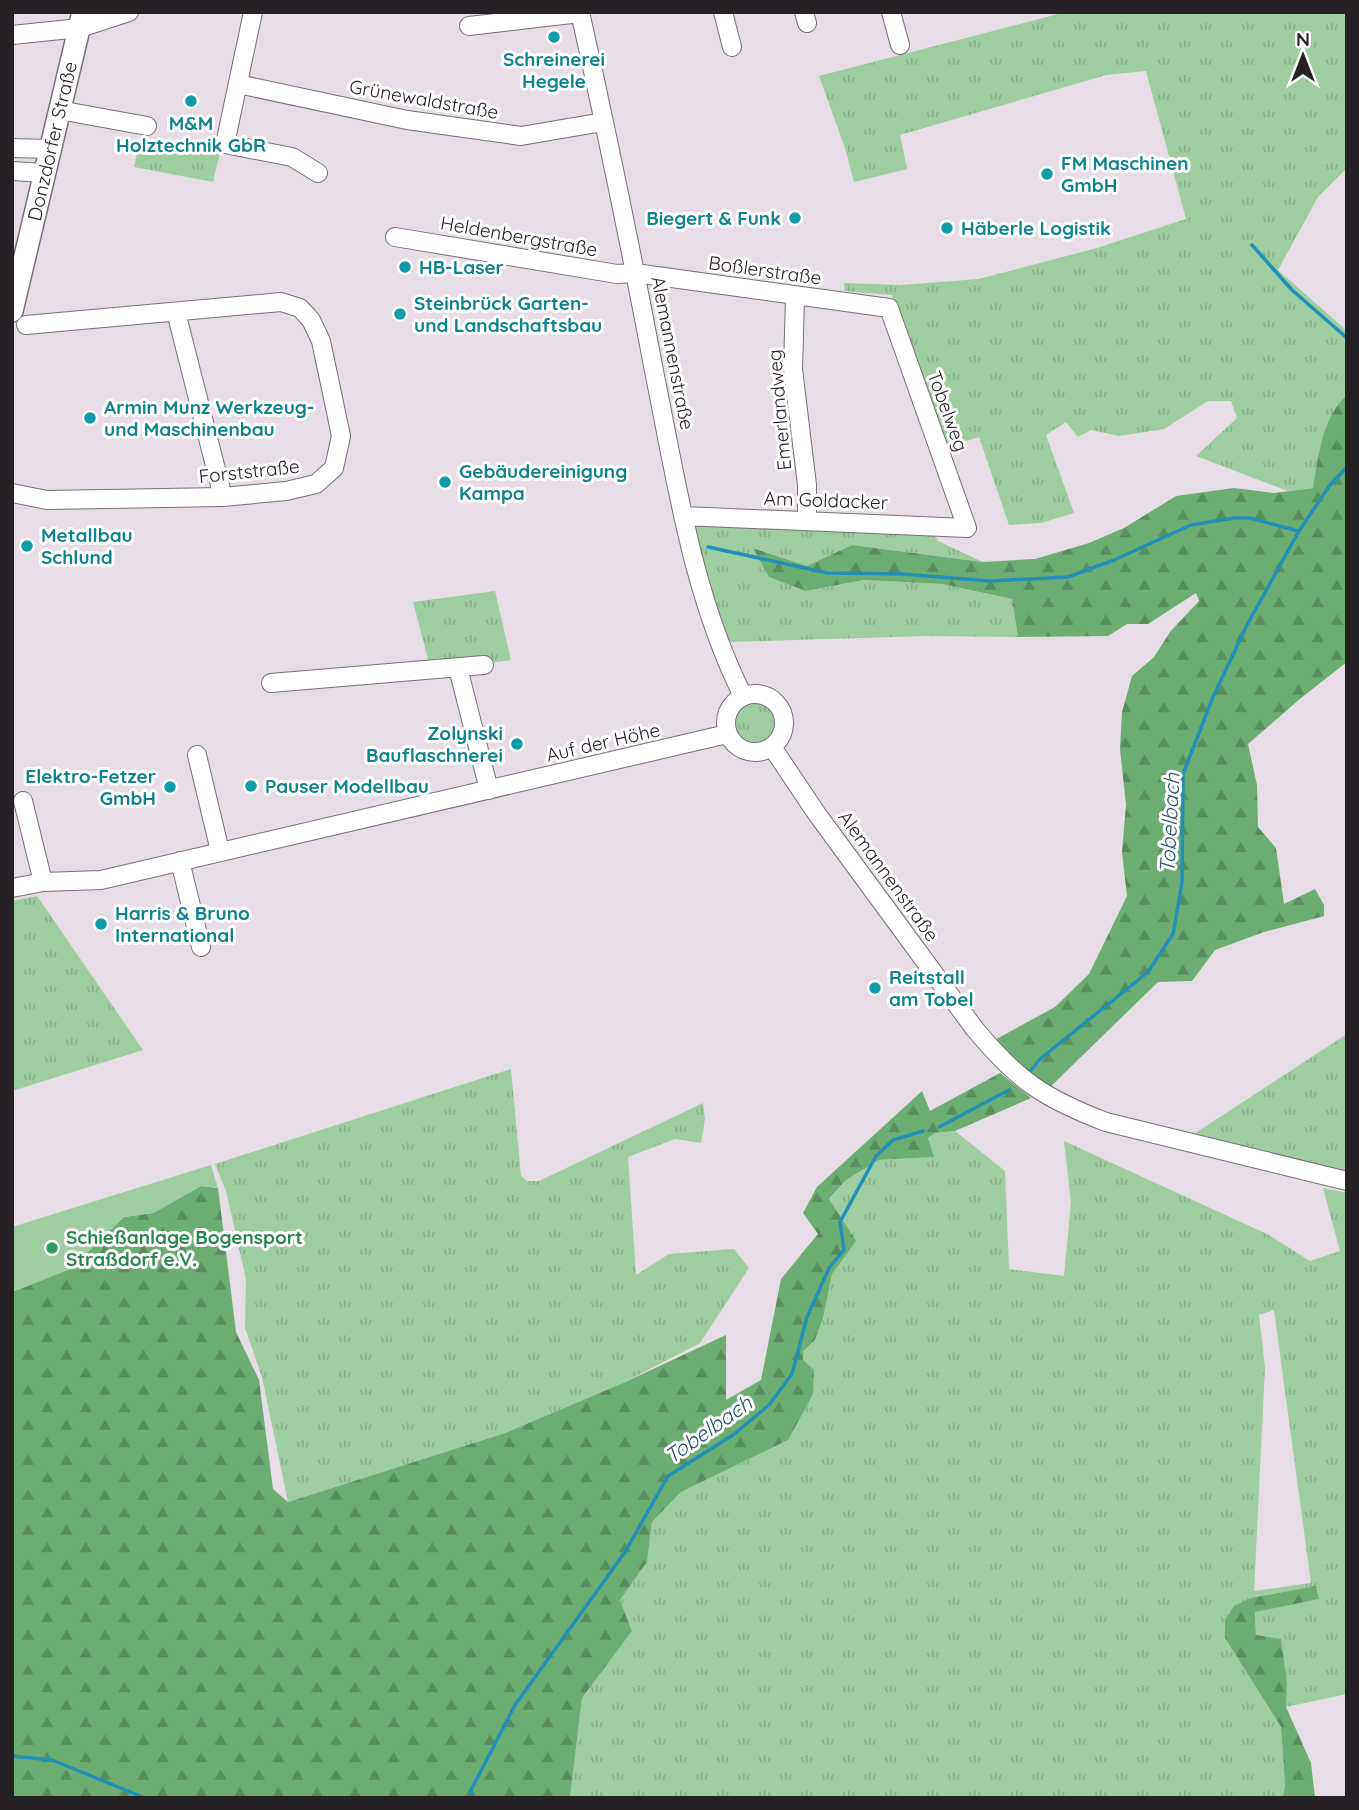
<svg xmlns="http://www.w3.org/2000/svg" width="1359" height="1810" viewBox="0 0 1359 1810" font-family="Quicksand,sans-serif">
  <style>
    .grass { fill: url(#grass-tufts); fill-rule: evenodd }
    .forest { fill: url(#forest-firs) }
    .park { fill: #9ecda0 }
    .lines { fill: none; stroke-linecap: round; stroke-linejoin: round }
    .stream { stroke: #2090b8; stroke-width: 3.5 }
    .minor-casing { stroke: #776f77; stroke-width: 20 }
    .major-casing { stroke: #776f77; stroke-width: 24 }
    .minor { stroke: #fff; stroke-width: 18 }
    .major { stroke: #fff; stroke-width: 21 }
    .culture-dot { fill: #0f9aa8; stroke: #fff; stroke-width: 2.5 }
    .leisure-dot { fill: #2e9e5b; stroke: #fff; stroke-width: 2.5 }
    .labels { text-anchor: middle; dominant-baseline: central; stroke-width: 6; stroke-linejoin: round; paint-order: stroke }
    .culture-label { font-size: 19px; font-weight: bold; fill: #0d838f; stroke: #fff; text-anchor: start }
    .street-label { font-size: 19px; fill: #252125; stroke: #fff }
    .leisure-label { font-size: 19px; font-weight: bold; fill: #27864d; stroke: #fff; text-anchor: start }
    .water-label { font-size: 21px; font-style: italic; fill: #275264; stroke: #fff }
  </style>
  <defs>
    <pattern id="grass-tufts" width="24" height="20" patternUnits="userSpaceOnUse" patternTransform="scale(1.75)"><rect width="24" height="20" fill="#9ecda0"/><path d="M3 7l-1-3M5 7V3M7 7l1-3M15 17l-1-3M17 17v-4M19 17l1-3" fill="none" stroke="#88b08a"/></pattern>
    <pattern id="forest-firs" width="22" height="20" patternUnits="userSpaceOnUse" patternTransform="scale(1.75)"><rect width="22" height="20" fill="#6cae71"/><path d="M5 1l3.5 6h-7zM16 11l3.5 6h-7z" fill="#598d5d"/></pattern>
  </defs>
  <rect width="100%" height="100%" fill="#e6dde6"/>
  <path class="grass" d="M1066,12h281v156l-29,29 -40,73 69,61v64c-25,22 -29,62 -34,93l-25,3 -92,-35 41,-38 -6,-17h-23l-44,28 -45,7 -28,-6 -13,7 -12,-15 -20,13 28,78 -33,10 -32,2 -30,-88 -36,11 -47,-134 -4,-19 -47,-4 -1,-8 57,2 78,-6 118,-31 89,-29 -40,-148 -40,4 -206,60 7,34 -53,13 -9,-34 -26,-72z
    M139,144l57,9 1,-4 23,4 -7,29 -79,-15z
    M691,522l240,8 7,11 45,21 -131,-17 -45,21 -53,-18 52,43 58,-11 78,4 70,15 6,38 -92,-1 -198,6 -9,-5z
    M495,591l16,69 -80,10 -18,-68z
    M731 723a24 24 0 1 1 48 0a24 24 0 1 1-48 0Z
    M37,896l106,154 -131,41v-190z
    M1347,1034v140l-154,-37 1,-3z
    M511,1069l10,107 6,5h12l164,-78 2,16 -4,24 -26,-4 -47,18 8,118 33,-21 65,-5 15,19 -49,75 -77,40 -118,50 -217,69 -26,-125 -17,-49 1,-49 -20,-88 -11,-27z
    M955,1131l50,40 4,98 55,7 7,-74 -7,-61 205,94 41,26 30,-10 -17,-63 24,5v501l-61,13 1,-23 -31,-49 -1,-24 64,-12 -3,-12 -51,8 -40,43 56,89 4,57 -2,14h-713l12,-100 50,-67 -12,-31 27,-38 5,-40 29,-30 107,-52 15,-90 12,-10 8,-20 9,-46 23,-33 -26,-41 17,-20 33,-20 54,-3 -5,-19 7,-5zM1274,1310l37,273 -57,8 11,-223 -6,-53z"/>
  <path class="forest" d="M1347,395v267l-46,36 -53,46 9,41 1,42 18,21 8,56 31,-15 9,16v11l-60,16 -49,18 -23,31 -34,1 -112,109 -55,-49 64,-35 34,-33 38,-78 -5,-44 4,-47 -6,-56 2,-37 10,-36 22,-19 16,-25 29,-31 -3,-8 -48,31h-21l-19,12 -90,1 -6,-38 -70,-15 -78,-4 -58,11 -37,-14 -16,-29 54,18 45,-21 131,17 52,-3 54,-16 35,-15 52,-32 58,-8 40,5 39,-5c5,-31 9,-71 34,-93z
    M1000,1073l31,25 -76,33 -20,2 -7,5 6,19 -55,3 -33,20 -17,19 27,42 -24,33 -9,45 -8,21 -12,11v9l11,10 -1,24 -25,46 -107,52 -29,30 -5,40 -27,38 12,31 -50,67 -12,100h-558v-506l58,-23 54,-52 29,-4 48,-27 17,2 18,144 23,48 14,109 15,13 217,-69 118,-50 103,-48v65l35,-20 20,-101 37,-45 -15,-21 14,-26 105,-96 8,20z
    M1316,1586l3,13 -64,13 1,23 25,4 6,45 -1,23 25,56 4,35h-32l2,-14 -4,-57 -56,-89v-18l9,-14 17,-8z"/>
  <path class="park" d="M211,1165l7,23 -17,-2 -48,27 -29,4 -54,52 -58,23v-65z"/>
  <g class="lines">
    <path class="stream" d="M1252,245l40,45 55,48
      M708,547l120,26 75,1 86,7 79,-4 46,-17 77,-35 43,-7h16l48,13
      M1027,1075l13,-16 108,-87 25,-38 9,-51 1,-109 30,-77 34,-72 52,-94 31,-46 17,-18
      M939,1127l70,-37
      M12,1756l40,4 93,38
      M471,1798v-8l44,-85 110,-153 43,-76 65,-41 36,-30 23,-31 15,-57 22,-49 15,-18 -4,-28 36,-66 17,-16 30,-9"/>
    <g class="minor-casing">
      <path id="minor" d="M253,12l-28,132 67,13 26,16
        M580,12c27,121 52,242 75,364 22,109 38,220 88,320
        M723,12l9,35
        M804,12l3,11
        M891,12l9,33
        M469,26l111,-13
        M12,35l68,-7 49,-16
        M238,84l169,36 114,16 82,-14
        M59,110l88,16
        M12,148l38,1
        M12,171l32,2
        M395,237l222,37 18,-1 254,35 78,220 -284,-12
        M795,297l-2,72 14,116v35
        M176,312l47,185
        M12,493l35,7 176,-3 63,-6 30,-7 18,-16 7,-32 -20,-95 -10,-21 -11,-12 -19,-6 -255,23
        M458,668l31,122
        M271,683l213,-18
        M726 723a29 29 0 1 1 58 0a29 29 0 1 1-58 0Z
        M772,747l45,67 157,214c43,52 69,70 132,94l241,59
        M197,755l23,96
        M23,801l20,81
        M180,861l21,86
        M12,888l31,-6 58,-2 626,-146"/>
    </g>
    <g class="major-casing">
      <path id="major" d="M12,311l71,-299"/>
    </g>
    <use href="#minor" class="minor"/>
    <use href="#major" class="major"/>
  </g>
  <g class="culture-dot">
    <circle cx="554" cy="37" r="7"/>
    <circle cx="191" cy="101" r="7"/>
    <circle cx="1047" cy="174" r="7"/>
    <circle cx="795" cy="218" r="7"/>
    <circle cx="947" cy="228" r="7"/>
    <circle cx="405" cy="267" r="7"/>
    <circle cx="400" cy="314" r="7"/>
    <circle cx="90" cy="418" r="7"/>
    <circle cx="445" cy="482" r="7"/>
    <circle cx="27" cy="546" r="7"/>
    <circle cx="517" cy="744" r="7"/>
    <circle cx="251" cy="786" r="7"/>
    <circle cx="170" cy="787" r="7"/>
    <circle cx="101" cy="924" r="7"/>
    <circle cx="875" cy="988" r="7"/>
  </g>
  <circle class="leisure-dot" cx="52" cy="1248" r="7"/>
  <g class="labels">
    <g class="culture-label">
      <text x="554" y="59" text-anchor="middle">Schreinerei<tspan x="554" dy="22">Hegele</tspan></text>
      <text x="191" y="123" text-anchor="middle">M&amp;M<tspan x="191" dy="22">Holztechnik GbR</tspan></text>
      <text x="1061" y="163">FM Maschinen<tspan x="1061" dy="22">GmbH</tspan></text>
      <text x="781" y="218" text-anchor="end">Biegert &amp; Funk</text>
      <text x="961" y="228">Häberle Logistik</text>
      <text x="419" y="267">HB-Laser</text>
      <text x="414" y="303">Steinbrück Garten-<tspan x="414" dy="22">und Landschaftsbau</tspan></text>
      <text x="104" y="407">Armin Munz Werkzeug-<tspan x="104" dy="22">und Maschinenbau</tspan></text>
      <text x="459" y="471">Gebäudereinigung<tspan x="459" dy="22">Kampa</tspan></text>
      <text x="41" y="535">Metallbau<tspan x="41" dy="22">Schlund</tspan></text>
      <text x="503" y="733" text-anchor="end">Zolynski<tspan x="503" dy="22">Bauflaschnerei</tspan></text>
      <text x="156" y="776" text-anchor="end">Elektro-Fetzer<tspan x="156" dy="22">GmbH</tspan></text>
      <text x="265" y="786">Pauser Modellbau</text>
      <text x="115" y="913">Harris &amp; Bruno<tspan x="115" dy="22">International</tspan></text>
      <text x="889" y="977">Reitstall<tspan x="889" dy="22">am Tobel</tspan></text>
    </g>
    <g class="street-label">
      <text transform="translate(424 99) rotate(10)">Grünewaldstraße</text>
      <text transform="translate(52 141) rotate(-77)">Donzdorfer Straße</text>
      <text transform="translate(519 236) rotate(10)">Heldenbergstraße</text>
      <text transform="translate(765 270) rotate(8)">Boßlerstraße</text>
      <text transform="translate(673 353) rotate(79)">Alemannenstraße</text>
      <text transform="translate(779 410) rotate(-95)">Emerlandweg</text>
      <text transform="translate(948 411) rotate(70)">Tobelweg</text>
      <text transform="translate(249 471) rotate(-6)">Forststraße</text>
      <text transform="translate(826 500) rotate(2)">Am Goldacker</text>
      <text transform="translate(603 742) rotate(-13)">Auf der Höhe</text>
      <text transform="translate(889 876) rotate(54)">Alemannenstraße</text>
    </g>
    <g class="leisure-label">
      <text x="66" y="1237">Schießanlage Bogensport<tspan x="66" dy="22">Straßdorf e.V.</tspan></text>
    </g>
    <g class="water-label">
      <text transform="translate(1169 823) rotate(-87)">Tobelbach</text>
      <text transform="translate(708 1429) rotate(-35)">Tobelbach</text>
    </g>
  </g>
  <rect width="1359" height="1810" fill="none" stroke="#252125" stroke-width="28"/>
  <g transform="translate(1303 56)" stroke="#ffffff" stroke-width="5" paint-order="stroke">
  <path d="M0-5L12 26L0 18L-12 26Z" fill="#252125"/>
  <text y="-10" font-size="19" font-weight="bold" text-anchor="middle" fill="#252125">N</text>
  </g>
</svg>
